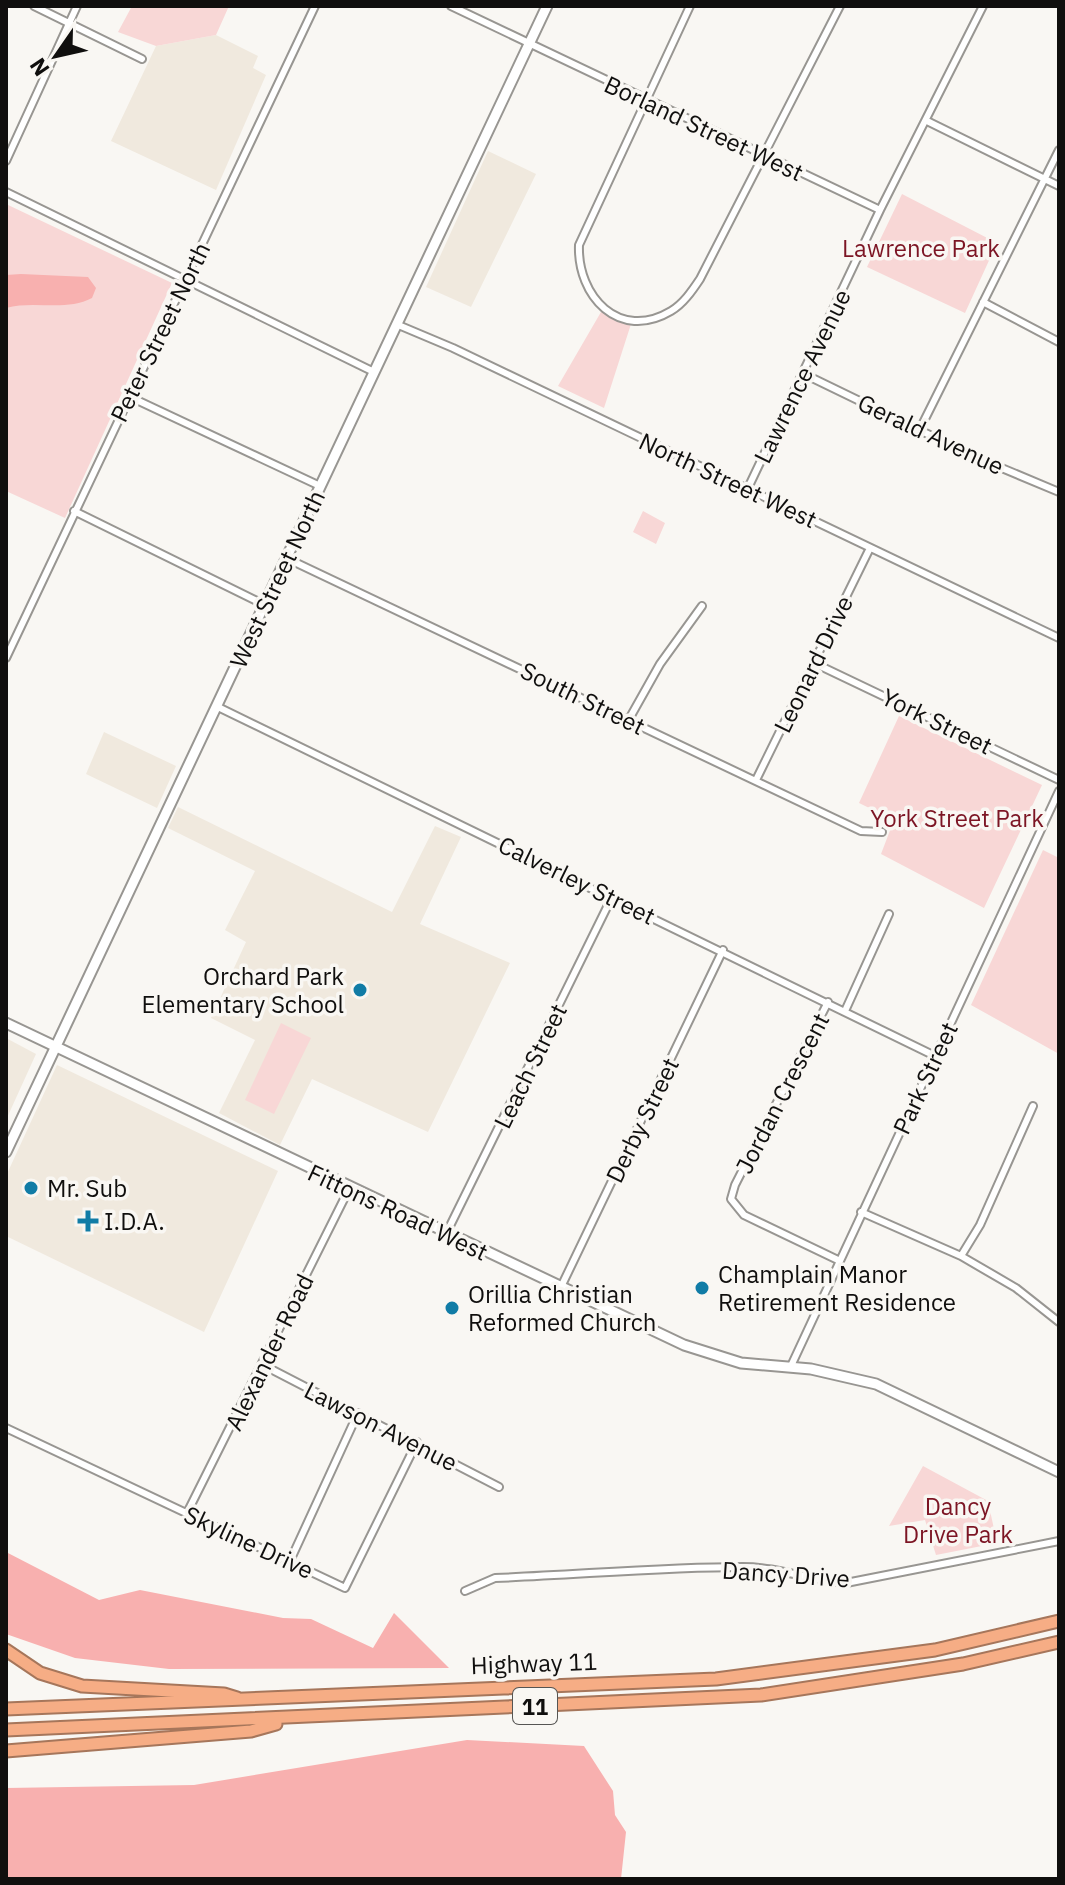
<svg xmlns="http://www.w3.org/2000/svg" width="1065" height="1885" viewBox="0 0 1065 1885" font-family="'IBM Plex Sans',sans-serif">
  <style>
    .built { fill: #f0e9de }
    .green { fill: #f8d7d6 }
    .forest { fill: #f8b0af }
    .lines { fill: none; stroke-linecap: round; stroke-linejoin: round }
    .street-casing { stroke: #989692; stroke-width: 10 }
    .secondary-casing { stroke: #989692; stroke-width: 13 }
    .highway-casing { stroke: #a6765b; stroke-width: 15 }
    .street { stroke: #fff; stroke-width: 6 }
    .secondary { stroke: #fff; stroke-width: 9 }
    .highway { stroke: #f6ad85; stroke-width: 11 }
    .poi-dot { fill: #117ca6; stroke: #f9f7f3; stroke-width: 3 }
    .labels { text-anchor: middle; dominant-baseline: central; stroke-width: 7; stroke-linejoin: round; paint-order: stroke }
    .shield { fill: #f9f7f3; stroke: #565553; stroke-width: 2 }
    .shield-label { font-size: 22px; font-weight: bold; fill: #100f0e }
    .street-label { font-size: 24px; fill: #100f0e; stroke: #f9f7f3 }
    .park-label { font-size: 24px; fill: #7c1524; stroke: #f9f7f3 }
    .poi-label { font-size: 24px; fill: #100f0e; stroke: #f9f7f3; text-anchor: start }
  </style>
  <rect width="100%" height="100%" fill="#f9f7f3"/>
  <path class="built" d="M216,35l42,21 -5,12 13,7 -50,115 -105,-49 45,-95z
    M488,151l48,23 -65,133 -45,-20z
    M104,732l72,34 -19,42 -71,-34z
    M178,807l214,105 43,-86 26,11 -41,87 90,39 -82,169 -116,-53 -32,66 -61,-32 36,-73 -44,-22 35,-76 -21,-12 30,-59 -87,-43z
    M6,1038l30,16 -30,66z
    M57,1065l221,106 -74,161 -198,-96v-60z"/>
  <path class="green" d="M132,6h97l-13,29 -60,11 -38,-14z
    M902,194l95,49 -32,70 -98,-46z
    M6,204l166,79 -107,235 -59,-27z
    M601,312l30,12 -27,84 -46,-22z
    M643,511l22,12 -9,21 -23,-12z
    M899,716l143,69 -58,123 -103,-54 13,-34 -35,-17z
    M1043,850l16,8v196l-88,-49z
    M281,1023l30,15 -37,76 -29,-14z
    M923,1466l65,35 9,42 -61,12 -11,-35 -36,6z"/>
  <path class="forest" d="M21,274l67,3 8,11 -4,10c-26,14 -58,2 -86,10v-33z
    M6,1552l93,48 41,-10 143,28 28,1 62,29 21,-35 55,55 -280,1 -94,-11 -69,-24z
    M467,1740l117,6 29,45 2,24 11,17 -5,47h-615v-91l188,-3z"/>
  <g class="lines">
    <g class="street-casing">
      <path id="street" d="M34,6l108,53
        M451,6l429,204
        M690,6l-111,239c-2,51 40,97 92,66 12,-7 21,-20 29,-32l140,-273
        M927,121l132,65
        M6,161l71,-155
        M6,192l368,180
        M983,302l76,40
        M396,324l57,24 606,290
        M804,374l169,82 86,36
        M128,396l192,90
        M920,429l139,-279
        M748,488l132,-278 103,-204
        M74,511l191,94
        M286,558l575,273 21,1
        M6,658l309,-652
        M814,663l245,117
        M218,707l717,349
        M628,721l32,-57 42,-58
        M756,780l114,-232
        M828,1002l-93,183 -4,14 13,16 96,46
        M845,1011l44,-97
        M861,1212l100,44 55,32 43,34
        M446,1234l166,-337
        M961,1256l19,-31 53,-119
        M560,1289l163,-339
        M263,1365l236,122
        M791,1366l268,-575
        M6,1428l339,160 72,-146
        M187,1513l162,-324
        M290,1561l68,-148
        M465,1591l30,-13c82,-3 165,-11 248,-11 36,0 68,14 103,16l213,-42"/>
    </g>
    <g class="secondary-casing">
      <path id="secondary" d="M6,1023l678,322 57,18 70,6 65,15 183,88
        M6,1152l541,-1146"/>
    </g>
    <g class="highway-casing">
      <path id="highway" d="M6,1650l34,23 42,13 142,8 13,4
        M6,1709l710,-30 219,-29 124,-29
        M6,1730l755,-35 202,-31 96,-22
        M6,1751l245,-20 25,-7"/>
    </g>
    <use href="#street" class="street"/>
    <use href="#secondary" class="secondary"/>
    <use href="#highway" class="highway"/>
  </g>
  <g class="poi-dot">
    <circle cx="360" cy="990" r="8"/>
    <circle cx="31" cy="1188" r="8"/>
    <path d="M84 1209h8v8h8v8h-8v8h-8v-8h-8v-8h8z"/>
    <circle cx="702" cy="1288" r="8"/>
    <circle cx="452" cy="1308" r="8"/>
  </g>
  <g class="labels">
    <rect class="shield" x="513" y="1688" width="44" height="36" rx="6"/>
    <g class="shield-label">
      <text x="535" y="1706">11</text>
    </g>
    <g class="street-label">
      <text transform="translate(704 128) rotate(25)">Borland Street West</text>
      <text transform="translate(160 332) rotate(-64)">Peter Street North</text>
      <text transform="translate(802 376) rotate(-64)">Lawrence Avenue</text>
      <text transform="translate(931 434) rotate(25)">Gerald Avenue</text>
      <text transform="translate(728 480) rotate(25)">North Street West</text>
      <text transform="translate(277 579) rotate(-65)">West Street North</text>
      <text transform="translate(813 664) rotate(-64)">Leonard Drive</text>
      <text transform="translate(583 698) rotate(26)">South Street</text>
      <text transform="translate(937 721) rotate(26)">York Street</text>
      <text transform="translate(577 880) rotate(26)">Calverley Street</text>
      <text transform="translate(530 1066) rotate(-64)">Leach Street</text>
      <text transform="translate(925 1078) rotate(-65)">Park Street</text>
      <text transform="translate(782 1093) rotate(-63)">Jordan Crescent</text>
      <text transform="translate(642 1120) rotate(-64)">Derby Street</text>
      <text transform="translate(398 1212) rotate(25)">Fittons Road West</text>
      <text transform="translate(269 1352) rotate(-64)">Alexander Road</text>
      <text transform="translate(381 1426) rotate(27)">Lawson Avenue</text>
      <text transform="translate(249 1542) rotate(25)">Skyline Drive</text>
      <text transform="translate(786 1574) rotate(4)">Dancy Drive</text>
      <text transform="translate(534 1663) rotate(-2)">Highway 11</text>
    </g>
    <g class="park-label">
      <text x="921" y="248">Lawrence Park</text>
      <text x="957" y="818">York Street Park</text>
      <text x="958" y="1506">Dancy<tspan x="958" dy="28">Drive Park</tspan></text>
    </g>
    <g class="poi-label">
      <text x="344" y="976" text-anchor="end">Orchard Park<tspan x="344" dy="28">Elementary School</tspan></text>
      <text x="47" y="1188">Mr. Sub</text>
      <text x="104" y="1221">I.D.A.</text>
      <text x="718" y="1274">Champlain Manor<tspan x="718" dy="28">Retirement Residence</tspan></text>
      <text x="468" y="1294">Orillia Christian<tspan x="468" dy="28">Reformed Church</tspan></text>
    </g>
  </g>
  <rect width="1065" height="1885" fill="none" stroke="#100f0e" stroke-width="16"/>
  <g transform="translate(56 56) rotate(236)" stroke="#f9f7f3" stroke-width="6" paint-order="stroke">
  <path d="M0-6L14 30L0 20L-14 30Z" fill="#100f0e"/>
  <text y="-12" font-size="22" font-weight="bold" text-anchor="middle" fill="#100f0e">N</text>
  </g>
</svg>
